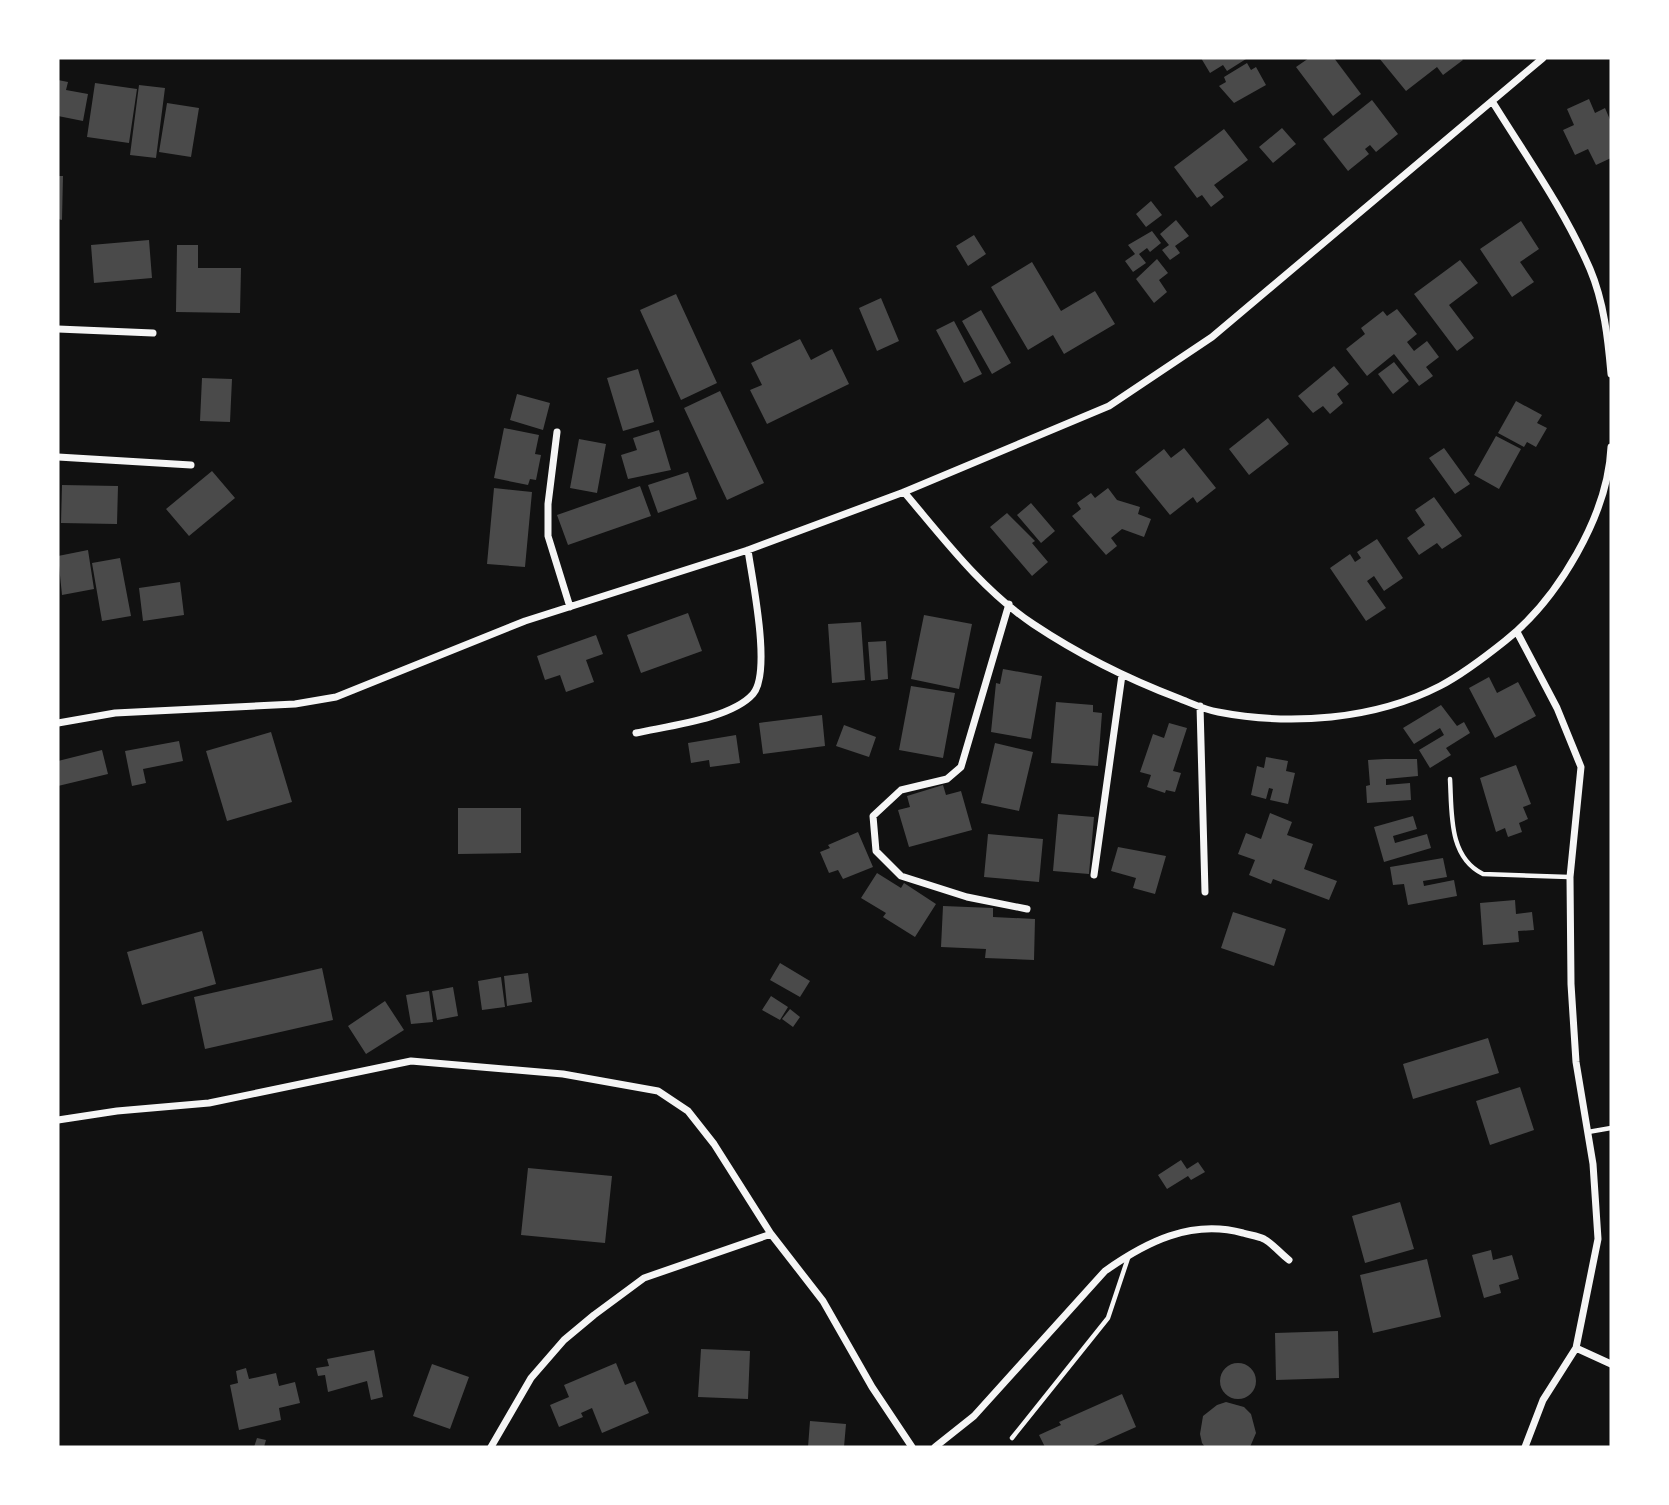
<svg xmlns="http://www.w3.org/2000/svg" width="1669" height="1505" viewBox="0 0 1669 1505" font-family="'Source Serif 4',serif">
  <style>
    .building { fill: #4a4a4a }
    .lines { fill: none; stroke-linecap: round; stroke-linejoin: round }
    .service { stroke: #f5f5f5; stroke-width: 4.5 }
    .minor { stroke: #f5f5f5; stroke-width: 7 }
  </style>
  <rect width="100%" height="100%" fill="#111"/>
  <path class="building" d="M1201,58h44l1,1 -19,12 -4,-6 -13,8z
    M1309,58h25l27,36 -28,22 -37,-49z
    M1379,58h82l2,2 -20,15 -6,-8 -31,24z
    M1247,63l4,7 5,-3 10,18 -32,18 -15,-17 7,-4 -2,-5z
    M58,80l10,2 -2,8 22,4 -5,27 -25,-5z
    M95,83l42,6 -8,54 -42,-6z
    M139,85l26,3 -9,70 -26,-3z
    M1589,99l6,14 10,-5 6,14v36l-15,7 -8,-16 -13,6 -12,-25 11,-5 -7,-16z
    M1372,100l26,34 -22,18 -6,-7 -5,4 4,5 -21,17 -25,-32z
    M167,103l32,5 -8,49 -32,-5z
    M1282,128l14,16 -23,19 -14,-16z
    M1224,129l24,31 -34,25 10,12 -13,10 -9,-12 -5,3 -23,-31z
    M58,176h5l-1,44 -4,-1z
    M1151,201l11,14 -16,12 -10,-13z
    M1176,220l13,16 -14,10 5,7 -10,7 -8,-10 7,-5 -9,-11z
    M1521,221l18,28 -19,13 14,20 -22,15 -32,-48z
    M1152,231l9,12 -11,9 -3,-4 -8,6 7,9 -13,9 -8,-11 10,-7 -7,-9z
    M974,235l12,19 -18,12 -12,-20z
    M149,240l3,38 -58,5 -3,-38z
    M177,245h21v23h43l-1,45 -64,-1z
    M1157,259l11,14 -9,7 8,12 -13,11 -18,-24z
    M1460,260l18,23 -29,22 25,33 -17,13 -43,-57z
    M1032,262l29,49 34,-20 20,33 -51,30 -11,-19 -25,15 -37,-63z
    M676,294l41,89 -36,17 -41,-90z
    M881,298l18,43 -22,10 -18,-43z
    M1397,309l20,25 -10,8 7,9 13,-10 12,16 -13,10 7,9 -14,10 -25,-32 -27,22 -21,-27 19,-15 -4,-6 22,-17 4,5z
    M981,310l30,53 -19,11 -30,-53z
    M954,321l28,53 -18,9 -28,-53z
    M800,339l11,21 21,-11 17,35 -82,40 -17,-34 12,-5 -11,-22z
    M1394,362l15,19 -16,13 -15,-20z
    M1334,366l15,18 -12,10 6,9 -13,11 -7,-8 -10,7 -15,-17z
    M638,369l16,53 -31,9 -16,-53z
    M202,378l30,1 -2,43 -30,-1z
    M720,391l44,92 -37,17 -43,-92z
    M517,394l33,9 -7,27 -33,-10z
    M1516,401l26,14 -5,8 10,5 -11,19 -9,-5 -3,5 -26,-14z
    M1268,418l21,26 -40,31 -20,-26z
    M504,428l35,7 -4,19 6,1 -5,25 -6,-1 -2,6 -34,-7z
    M659,430l12,40 -43,9 -7,-24 16,-5 -4,-12z
    M1496,436l25,13 -22,40 -25,-14z
    M579,439l27,5 -9,49 -27,-5z
    M1184,448l32,40 -19,15 -4,-6 -23,18 -35,-43 29,-23 7,9z
    M1444,448l26,36 -15,10 -26,-36z
    M212,471l23,27 -46,38 -23,-27z
    M688,472l9,27 -39,14 -10,-28z
    M62,485l56,1 -1,38 -56,-1z
    M640,486l11,30 -83,29 -11,-30z
    M494,488l38,4 -7,75 -38,-3z
    M1108,488l9,12 23,7 -2,7 13,5 -7,18 -22,-8 -11,9 6,8 -11,9 -34,-39 9,-7 -4,-6 14,-10 4,5z
    M1434,497l28,39 -20,13 -5,-6 -18,12 -12,-17 18,-13 -10,-15z
    M1031,503l24,28 -14,12 -24,-28z
    M1007,513l28,28 -3,2 16,19 -16,14 -42,-49z
    M1377,539l26,39 -19,13 -10,-15 -7,5 19,27 -20,13 -36,-53 20,-14 5,8 6,-4 -4,-6z
    M88,550l6,39 -32,6 -4,-39z
    M120,558l11,58 -29,5 -10,-58z
    M180,582l4,33 -41,6 -4,-33z
    M688,613l14,38 -61,22 -14,-38z
    M924,615l48,9 -13,65 -48,-10z
    M861,622l4,58 -33,3 -4,-59z
    M596,635l7,19 -17,6 8,22 -28,10 -6,-17 -15,5 -8,-24z
    M886,641l2,38 -17,2 -3,-39z
    M1003,669l39,7 -11,63 -40,-7 5,-49 4,1z
    M1489,677l8,16 21,-11 18,34 -41,22 -26,-50z
    M911,686l44,7 -12,65 -44,-8z
    M1056,702l37,3v7l9,1 -4,53 -47,-3z
    M1441,705l16,21 7,-4 6,11 -24,15 5,7 -21,13 -11,-18 25,-15 -4,-7 -26,16 -11,-16z
    M822,715l3,31 -62,8 -4,-31z
    M1169,723l18,5 -14,43 8,2 -6,19 -9,-2 -1,3 -18,-6 4,-12 -11,-3 13,-38 11,4z
    M844,725l32,12 -7,20 -33,-11z
    M271,732l21,70 -65,19 -21,-70z
    M736,735l4,28 -30,4 -1,-7 -18,3 -3,-20z
    M179,741l4,20 -40,8 3,14 -14,3 -7,-35z
    M995,743l38,9 -14,59 -38,-8z
    M102,750l6,24 -50,12v-25z
    M1266,757l22,4 -2,10 9,2 -7,31 -18,-4 3,-11 -4,-1 -3,11 -15,-4 6,-29 7,2z
    M1385,759h32l1,17 -32,3v6l24,-2 1,17 -44,3 -1,-17 4,-1 -2,-25z
    M1516,765l15,39 -8,3 5,12 -9,4 3,9 -14,5 -3,-9 -9,4 -16,-54z
    M943,785l3,10 15,-4 11,39 -63,17 -11,-37 12,-3 -3,-11z
    M458,808h63v45l-63,1z
    M1270,813l22,9 -5,13 26,9 -9,25 33,12 -8,19 -56,-21 -2,5 -22,-9 6,-15 -17,-6 8,-21 15,6z
    M1058,814l36,3 -5,57 -36,-3z
    M1413,816l4,13 -24,7 2,7 32,-9 4,14 -47,14 -10,-35z
    M858,832l15,35 -30,12 -5,-9 -9,3 -9,-21 10,-4 -2,-3z
    M988,834l55,5 -4,43 -55,-5z
    M1118,847l48,9 -11,38 -22,-6 3,-10 -25,-7z
    M1443,858l4,19 -24,4 1,5 30,-6 3,16 -49,9 -4,-21 -11,1 -3,-18z
    M877,873l24,15 3,-5 32,21 -21,33 -32,-20 3,-4 -25,-15z
    M1515,900l1,14 16,-2 2,18 -16,1 1,11 -36,3 -3,-42z
    M943,906l50,2v9l42,2 -1,41 -49,-2 1,-9 -45,-2z
    M1233,912l53,17 -12,37 -53,-18z
    M202,931l14,53 -74,21 -15,-53z
    M780,963l30,18 -10,16 -30,-17z
    M322,968l11,52 -128,29 -11,-52z
    M528,973l4,29 -25,4 -3,-30z
    M501,977l4,30 -23,3 -4,-29z
    M453,987l5,29 -21,4 -5,-29z
    M429,991l4,31 -22,2 -5,-29z
    M771,996l17,11 -8,13 -18,-10z
    M385,1001l19,29 -38,24 -18,-28z
    M790,1009l10,8 -7,10 -11,-8z
    M1488,1038l11,35 -86,26 -10,-35z
    M1520,1087l14,43 -44,15 -14,-44z
    M1181,1160l6,9 11,-7 7,10 -14,8 -3,-4 -21,13 -9,-14z
    M528,1168l84,8 -7,67 -84,-8z
    M1400,1202l14,47 -49,14 -13,-47z
    M1491,1250l2,10 19,-5 7,24 -20,6 2,8 -17,5 -12,-43z
    M1427,1259l14,58 -68,16 -13,-58z
    M1338,1331l1,47 -63,2 -1,-47z
    M701,1349l49,2 -2,48 -50,-2z
    M374,1350l9,47 -12,3 -4,-19 -39,11 -3,-17 -7,1 -2,-8 13,-2 -2,-7z
    M1220 1381a18 18 0 1 1 36 0a18 18 0 1 1-36 0Z
    M616,1363l9,22 10,-4 14,32 -47,20 -10,-25 -11,5 2,4 -24,10 -9,-22 19,-8 -5,-12z
    M432,1364l37,13 -19,52 -37,-13z
    M246,1368l3,11 27,-6 3,13 16,-4 5,21 -21,5 2,12 -42,10 -9,-45 8,-2 -2,-12z
    M1122,1394l14,33 -45,20h-46l-6,-12 22,-10 -2,-3z
    M1226,1402l18,5 7,7 5,19 -6,14h-45l-3,-4 -2,-9 3,-18 14,-11z
    M810,1421l36,3 -2,23h-36z
    M257,1438l9,2 -2,7h-10z"/>
  <g class="lines">
    <path class="service" d="M1450,779c2,33 -2,78 33,95l86,3
      M1588,1132l23,-4
      M1012,1438l96,-120 21,-63"/>
    <path class="minor" d="M1492,101c34,55 72,108 98,168 14,33 18,70 21,105
      M58,329l95,4
      M557,432l-9,72v32l22,71
      M58,457l133,8
      M904,492c39,46 78,98 129,132 45,30 95,55 145,74 13,5 27,12 40,14 72,14 156,8 222,-26 23,-12 45,-29 65,-45 53,-42 103,-126 106,-194
      M1009,604l-48,163 -14,12 -46,11 -28,26 3,35 25,25 66,21 60,12
      M1517,632l40,76 24,59 -11,110 1,107 5,78 17,102 5,75 -22,109 -33,52 -18,47
      M1200,706l5,186
      M58,723l57,-10 180,-9 41,-7 189,-76 223,-71 156,-58 205,-86 103,-69 331,-279
      M636,733c31,-7 95,-14 117,-39 19,-22 -1,-115 -5,-144
      M1094,875l28,-200
      M58,1120l59,-9 92,-8 202,-42 152,13 95,17 30,20 26,33 57,90 52,67 49,86 40,60
      M1576,1348l35,16
      M491,1447l40,-69 33,-38 30,-25 50,-37 127,-44
      M935,1447l39,-31 131,-145c41,-29 86,-52 138,-38 6,2 15,3 21,6 9,5 17,15 25,21"/>
  </g>
  <rect width="1669" height="1505" fill="none" stroke="#ffffff" stroke-width="119"/>
</svg>
